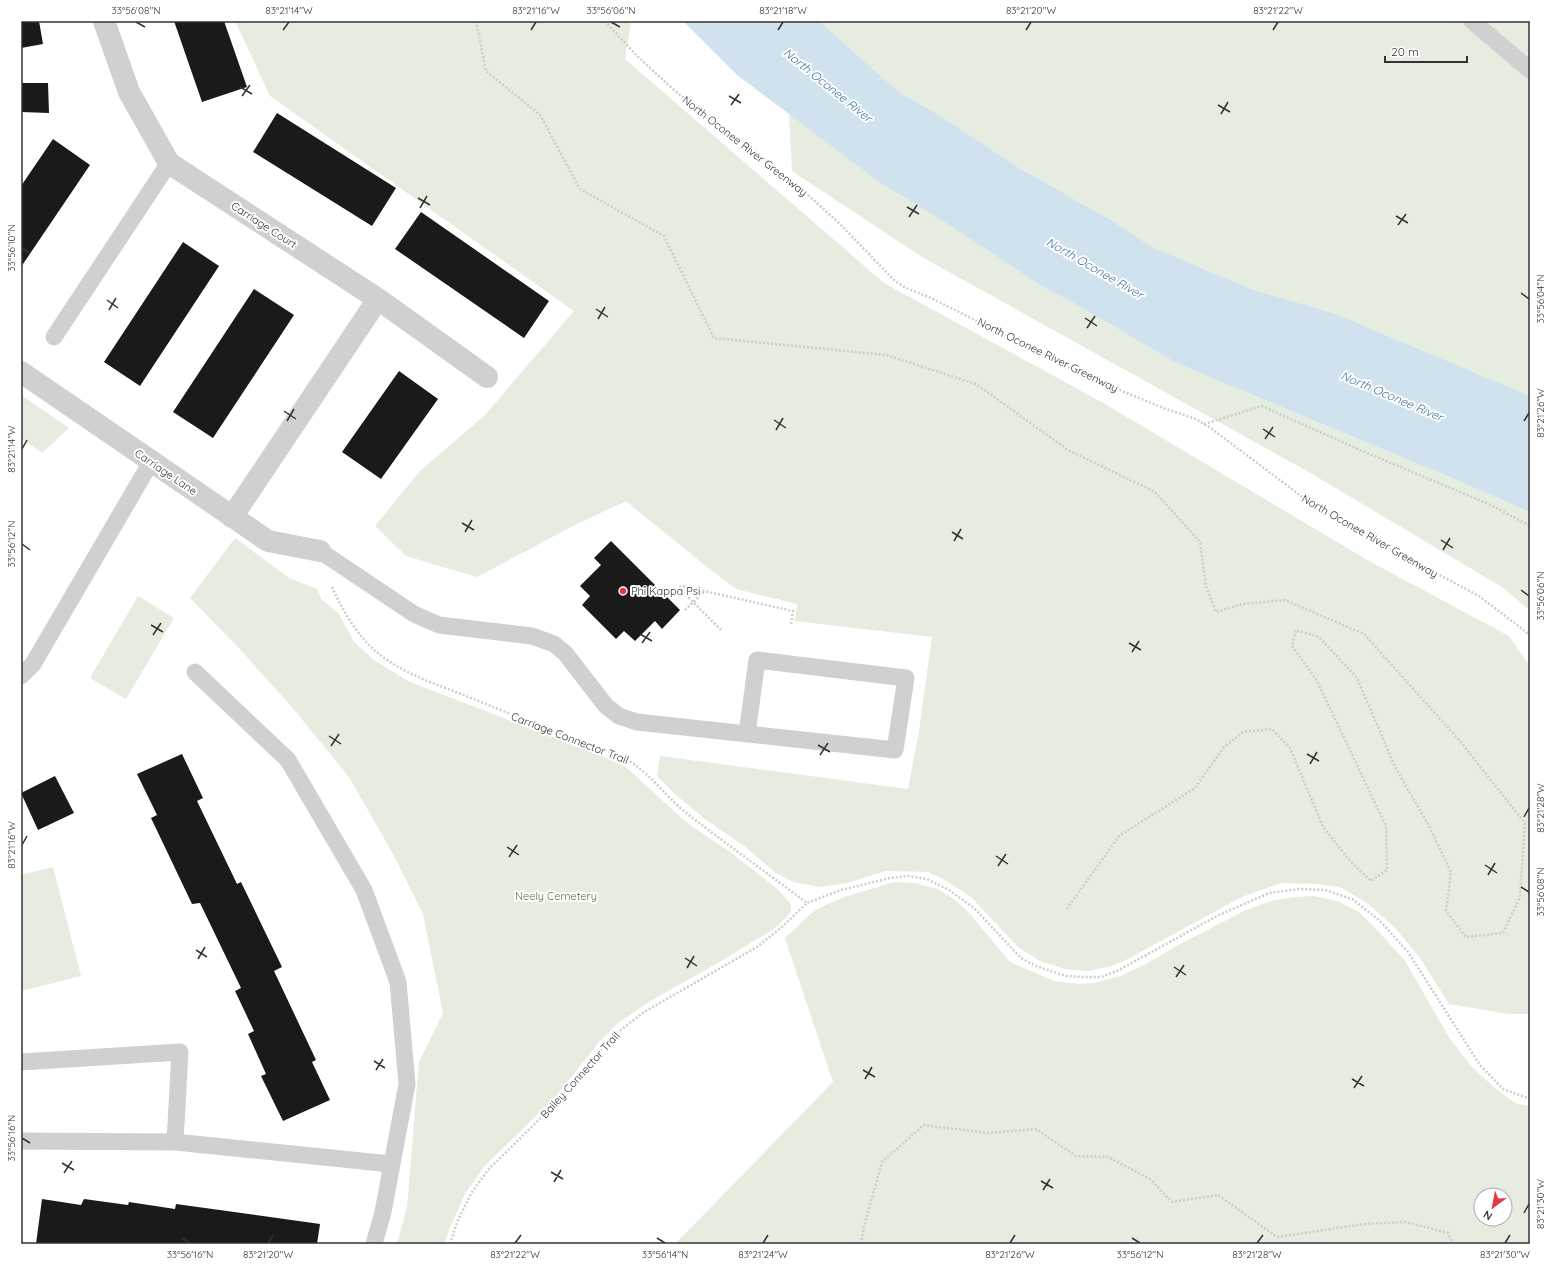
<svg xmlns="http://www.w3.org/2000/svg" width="1551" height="1265" viewBox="0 0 1551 1265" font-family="Quicksand,sans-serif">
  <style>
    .green { fill: #e6ecdf; fill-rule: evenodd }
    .water { fill: #cfe2ee }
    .building { fill: #1a1a1a }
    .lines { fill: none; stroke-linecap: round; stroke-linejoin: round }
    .path { stroke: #cdcdcd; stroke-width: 2.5; stroke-dasharray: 2 2; stroke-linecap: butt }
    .service { stroke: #d0d0d0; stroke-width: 17 }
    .minor { stroke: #d0d0d0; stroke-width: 22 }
    .ticks { fill: none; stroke: #333; stroke-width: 1.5 }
    .poi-dot { fill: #e63946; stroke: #fff; stroke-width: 1.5 }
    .labels { text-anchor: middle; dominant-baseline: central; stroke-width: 4; stroke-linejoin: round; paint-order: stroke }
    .street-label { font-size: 11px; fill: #333; stroke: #fff }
    .poi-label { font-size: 11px; fill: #333; stroke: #fff; text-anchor: start }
    .park-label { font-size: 11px; fill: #56703f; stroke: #fff }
    .water-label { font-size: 12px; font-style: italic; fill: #3f7597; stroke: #fff }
    .neatline { fill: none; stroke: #333; stroke-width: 1.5 }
    .ticks-label { font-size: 10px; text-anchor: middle; fill: #333 }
  </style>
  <rect width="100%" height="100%" fill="#fff"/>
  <path class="green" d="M235,21h396l-6,38 259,224 221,121 264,157 140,75 21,31v347h-21l-60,-10 -29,-46 -25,-30 -28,-25 -25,-15 -23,-4 -38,-1 -39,14 -118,64 -16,6 -20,4 -23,-2 -25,-8 -21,-13 -48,-51 -26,-17 -17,-8 -42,-1 -39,12 -27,4 -27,-5 -17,-9 -32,-27 -39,-27 -29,-24 -19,-19 3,-20 248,33 11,-58 13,-94 -137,-16 2,-17 -61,-15 -34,-26 -76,-62 -53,25 -96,51 -71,-21 -31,-30 45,-55 65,-56 89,-104 -304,-215z
    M819,21h711v375l-194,-82 -85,-25 -99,-42 -41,-27 -90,-51 -79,-52 -42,-24z
    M789,114l90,68 70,43 92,61 36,19 99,58 276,115 78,34v99l-28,-24 -195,-116 -385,-214 -130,-86z
    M21,395l48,33 -27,25 -21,-15z
    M235,538l54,40 28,11 5,11 17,14 15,28 21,19 35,21 192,74 25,12 60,55 46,31 43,34 15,16v7l-3,5 -14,13 -56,34 -68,38 -32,22 -18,18 -44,55 -73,72 -18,26 -16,36 -5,14h-47l10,-37 12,-145 24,-49 -20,-99 -31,-62 -43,-75 -58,-71 -54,-60 -47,-48z
    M138,596l36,22 -48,81 -36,-21z
    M53,867l28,109 -60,15v-116z
    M895,882l20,1 23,6 17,11 15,14 40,48 44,19 24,3 17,-1 26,-7 25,-12 36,-21 64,-33 28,-10 22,-3 18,-1 23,5 22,11 19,19 27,30 45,78 21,27 25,23 19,14 15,3v138h-855l158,-162 -48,-144 30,-28 29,-13zM1481,1195h24v24h-24z"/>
  <path class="water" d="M683,21h136l81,72 42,24 79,52 90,51 41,27 99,42 85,25 194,82v116l-78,-34 -276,-115 -99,-58 -36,-19 -92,-61 -70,-43 -142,-107z"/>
  <path class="building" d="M21,21h18l4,23 -22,4z
    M174,21h50l23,66 -45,15z
    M21,83h27l1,30 -28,-1z
    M277,113l119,75 -24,38 -119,-74z
    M53,139l37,26 -69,102v-81z
    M421,212l128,89 -25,37 -129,-89z
    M183,242l36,24 -79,120 -36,-24z
    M254,289l40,26 -81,123 -40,-26z
    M399,371l39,28 -57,80 -39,-27z
    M611,541l69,69 -18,19 -7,-8 -20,20 -11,-10 -8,8 -34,-34 8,-9 -10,-10 21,-21 -7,-7z
    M182,754l21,44 -6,3 40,83 4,-2 41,85 -8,4 42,89 -4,2 18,38 -47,21 -22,-45 5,-2 -18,-40 6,-3 -19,-40 6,-3 -41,-85 -8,1 -41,-86 6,-3 -20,-41z
    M55,776l19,37 -36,17 -17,-37z
    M42,1199l39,6 3,-6 44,6 1,-3 46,7 1,-5 144,20 -3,20h-281z"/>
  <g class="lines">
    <path class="path" d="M476,21l10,50 54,44 40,74 84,47 50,102 172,17 90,29 92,66 87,42 45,50 6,44 10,26 27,-8 42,-4 79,34 95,106 66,83 -5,74 -17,36 -37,4 -20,-26 5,-39 -23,-48 -32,-55 -39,-91 -38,-41 -23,-7 -4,16 25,35 69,145 1,44 -16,11 -21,-20 -27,-34 -33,-79 -18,-19 -29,3 -19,15 -29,41 -76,48 -53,74
      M605,21l31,34 38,35 47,37 34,24 43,35 41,37 55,57 12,8 23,9 161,81 76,31 30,10 16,10 97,73 106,60 64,34 51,39
      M1204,424l58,-18 91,41 138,58 39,21
      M332,587c9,21 28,53 47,67 25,20 57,30 87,42 51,21 103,41 155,60 28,15 41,37 64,56 40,31 82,61 122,91
      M685,610l20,-19
      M721,630l-42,-42 3,-2 111,25 -2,13
      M450,1244l7,-22 15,-30 16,-22 68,-67 57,-67 31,-24 113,-65 26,-21 24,-23 34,-13 49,-12 18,-2 19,3 22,11 25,18 47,50 15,8 30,10 17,1h18l18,-7 98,-54 52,-23 30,-4 26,1 27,9 27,21 29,32 72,113 23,24 27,10
      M861,1244l3,-18 18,-64 42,-37 64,8 48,-4 40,27 32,1 42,22 22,23 46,-7 59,42 87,-13 42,-2 42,11 5,11"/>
    <path class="service" d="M1472,21l58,49
      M54,337l115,-174
      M320,551l94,63 25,11 93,11 22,8 11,9 41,53 13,10 18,6 258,28 11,-72 -149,-18 -10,74
      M195,672l93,88 76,130 34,92 9,102 -24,128 -9,32
      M21,676l12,-12 118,-202
      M21,1062l159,-10 -5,90
      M21,1141l154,1 216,22"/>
    <path class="minor" d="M104,21l25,71 40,71 209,136 109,78
      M21,372l247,169 52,10
      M232,517l146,-218"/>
  </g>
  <path class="ticks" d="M136,22l9,5M611,22l9,5M283,30l6,-8M531,30l5,-8M778,30l5,-8M1026,30l5,-8M1273,30l5,-8M240,87l12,7M242,96l8,-11M729,96l12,7M731,105l8,-11M1218,105l12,7M1221,114l7,-12M418,198l12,7M907,207l12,7M420,208l7,-12M1396,216l12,7M909,217l8,-12M1398,225l8,-11M22,248l8,5M1521,293l8,6M107,300l11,8M596,309l12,8M109,310l7,-12M1085,318l12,8M598,319l7,-12M1087,328l8,-12M284,411l12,8M774,420l12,8M287,421l7,-12M1524,421l5,-8M1263,429l12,8M776,430l7,-12M1265,439l8,-12M22,449l5,-9M462,523l12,7M465,532l7,-12M952,532l11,7M1441,540l12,8M954,541l7,-12M22,544l8,6M1443,550l7,-12M1521,590l8,6M151,625l12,7M640,634l12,7M153,635l8,-12M642,643l8,-11M1129,643l12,7M1132,652l7,-11M329,736l12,8M818,745l12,7M331,746l8,-12M1307,754l12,7M820,755l8,-12M1310,764l7,-12M1524,817l5,-9M22,845l5,-9M507,847l12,8M996,856l12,8M509,857l8,-12M1485,865l12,8M998,866l8,-12M1488,875l7,-12M1521,887l8,5M196,950l11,7M685,958l12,8M198,959l7,-12M1174,967l12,8M687,968l7,-12M1176,977l8,-12M374,1061l11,7M376,1070l7,-11M863,1070l12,7M865,1079l7,-12M1352,1079l12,7M1354,1088l8,-12M22,1138l8,5M62,1163l12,7M551,1172l12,7M64,1173l8,-12M1041,1181l12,7M554,1182l7,-12M1043,1190l7,-11M1524,1213l5,-9M182,1238l8,5M657,1238l8,5M1132,1238l8,5M268,1243l5,-8M515,1243l6,-8M763,1243l5,-8M1010,1243l5,-8M1257,1243l6,-8M1505,1243l5,-8"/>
  <circle class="poi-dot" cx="623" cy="591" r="4"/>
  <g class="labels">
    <g class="street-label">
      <text transform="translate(745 146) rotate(38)">North Oconee River Greenway</text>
      <text transform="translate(264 225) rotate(33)">Carriage Court</text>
      <text transform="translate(1048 355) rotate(26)">North Oconee River Greenway</text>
      <text transform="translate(166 472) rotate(34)">Carriage Lane</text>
      <text transform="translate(1370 536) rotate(30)">North Oconee River Greenway</text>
      <text transform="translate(570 738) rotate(21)">Carriage Connector Trail</text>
      <text transform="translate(580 1075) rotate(-48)">Bailey Connector Trail</text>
    </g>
    <g class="poi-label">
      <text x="631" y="591">Phi Kappa Psi</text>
    </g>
    <g class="park-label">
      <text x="556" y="896">Neely Cemetery</text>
    </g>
    <g class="water-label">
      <text transform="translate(828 85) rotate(39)">North Oconee River</text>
      <text transform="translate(1095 268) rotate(30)">North Oconee River</text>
      <text transform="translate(1392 396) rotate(23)">North Oconee River</text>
    </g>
  </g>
  <rect width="1551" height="1265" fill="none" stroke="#ffffff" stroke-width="44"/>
  <g transform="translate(1493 1207) rotate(212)"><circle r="19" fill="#ffffff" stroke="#adadad"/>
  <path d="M0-3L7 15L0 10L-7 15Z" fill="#e63946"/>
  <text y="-6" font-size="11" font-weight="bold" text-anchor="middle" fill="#333333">N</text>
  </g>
  <path d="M1385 56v6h82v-6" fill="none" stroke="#333333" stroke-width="2"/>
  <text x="1391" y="56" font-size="12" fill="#333333" stroke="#ffffff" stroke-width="3" paint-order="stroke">20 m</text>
  <rect x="22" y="22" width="1507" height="1221" class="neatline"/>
  <g class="ticks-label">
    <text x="136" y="14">33°56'08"N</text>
    <text x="289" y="14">83°21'14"W</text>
    <text x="536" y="14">83°21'16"W</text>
    <text x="611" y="14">33°56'06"N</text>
    <text x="783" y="14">83°21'18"W</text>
    <text x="1031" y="14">83°21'20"W</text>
    <text x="1278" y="14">83°21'22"W</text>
    <text transform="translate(11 248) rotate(-90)" y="4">33°56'10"N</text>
    <text transform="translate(1540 299) rotate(-90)" y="4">33°56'04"N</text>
    <text transform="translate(1540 413) rotate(-90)" y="4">83°21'26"W</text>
    <text transform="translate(11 449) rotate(-90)" y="4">83°21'14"W</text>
    <text transform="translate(11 544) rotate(-90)" y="4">33°56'12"N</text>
    <text transform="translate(1540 596) rotate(-90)" y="4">33°56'06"N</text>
    <text transform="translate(1540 808) rotate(-90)" y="4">83°21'28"W</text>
    <text transform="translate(11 845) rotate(-90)" y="4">83°21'16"W</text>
    <text transform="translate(1540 892) rotate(-90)" y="4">33°56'08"N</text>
    <text transform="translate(11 1138) rotate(-90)" y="4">33°56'16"N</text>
    <text transform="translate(1540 1204) rotate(-90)" y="4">83°21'30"W</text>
    <text x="190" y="1258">33°56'16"N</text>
    <text x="268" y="1258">83°21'20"W</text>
    <text x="515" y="1258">83°21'22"W</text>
    <text x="665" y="1258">33°56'14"N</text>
    <text x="763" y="1258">83°21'24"W</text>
    <text x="1010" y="1258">83°21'26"W</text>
    <text x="1140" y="1258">33°56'12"N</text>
    <text x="1257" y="1258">83°21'28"W</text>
    <text x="1505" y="1258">83°21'30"W</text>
  </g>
</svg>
